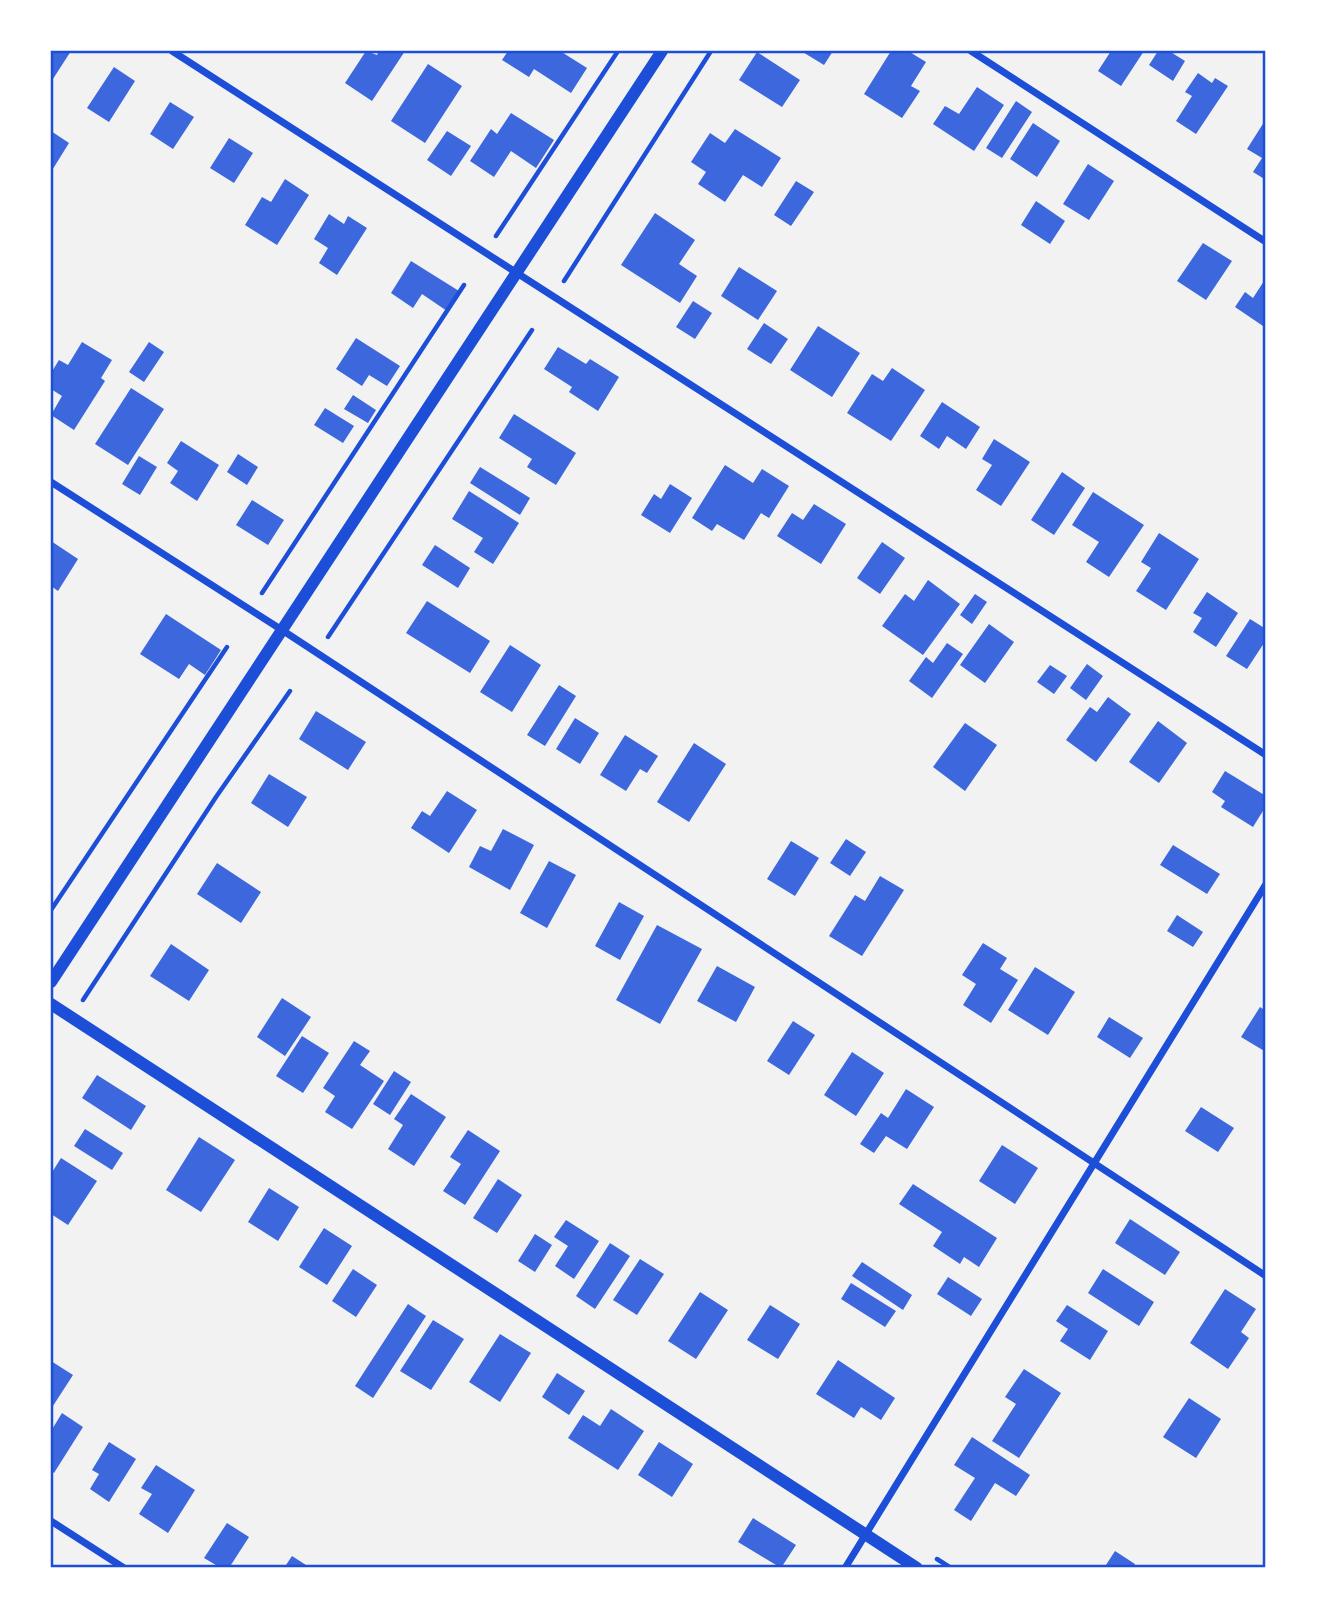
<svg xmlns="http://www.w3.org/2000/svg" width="1317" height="1619" viewBox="0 0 1317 1619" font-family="Roboto,sans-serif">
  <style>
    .building { fill: #3d67dc }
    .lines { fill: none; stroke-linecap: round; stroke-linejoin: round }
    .path { stroke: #1d4ed8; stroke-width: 4.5 }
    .minor { stroke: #1d4ed8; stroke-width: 7 }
    .tertiary { stroke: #1d4ed8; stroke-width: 12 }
    .neatline { fill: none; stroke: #1d4ed8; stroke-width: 2.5 }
  </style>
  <rect width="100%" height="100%" fill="#f2f2f2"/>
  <path class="building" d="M51,51h20l-20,31z
    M366,51l11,4 2,-4h26l-33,50 -27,-18z
    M508,51h52l27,17 -16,25 -37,-24 -5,8 -27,-17z
    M801,51h32l-9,14z
    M891,51h17l18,11 -15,24 9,5 -18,27 -38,-24z
    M1111,51h33l-23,35 -23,-15z
    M1158,51h11l16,10 -12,20 -24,-16z
    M757,52l43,28 -18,27 -43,-27z
    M428,64l34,22 -37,57 -34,-22z
    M114,67l21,14 -26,41 -22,-14z
    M1198,73l14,10 3,-5 13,8 -32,48 -20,-13 16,-25 -7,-4z
    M977,87l27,18 -30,46 -41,-27 12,-18 14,8z
    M1016,101l16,11 -30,46 -16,-10z
    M170,102l24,15 -21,32 -23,-15z
    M511,113l43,27 -18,28 -25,-17 -17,26 -24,-16 21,-32 6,5z
    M1266,119v61l-13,-8 9,-14 -15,-9z
    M1033,123l27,18 -23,36 -27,-18z
    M735,129l46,29 -19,29 -19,-12 -18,27 -27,-18 8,-12 -15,-10 19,-29 15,10z
    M51,131l18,12 -18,29z
    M447,131l24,15 -20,30 -24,-16z
    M229,138l24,15 -19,30 -24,-15z
    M1088,164l26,17 -25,39 -26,-16z
    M285,179l24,16 -32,50 -32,-20 17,-28 9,5z
    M796,181l18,11 -23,34 -17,-11z
    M1036,201l29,20 -15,23 -29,-19z
    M655,213l40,27 -16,24 18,12 -17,27 -59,-38z
    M329,214l15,10 4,-8 19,12 -30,47 -18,-12 9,-15 -14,-9z
    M1203,243l29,18 -26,39 -29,-19z
    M411,261l48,30 -12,20 -25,-17 -9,14 -22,-15z
    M739,267l38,24 -19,29 -37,-24z
    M1264,281l2,41 -3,4 -28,-19 10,-15 8,6z
    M693,301l19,12 -17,26 -19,-12z
    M764,323l24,16 -17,25 -24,-15z
    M818,326l42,27 -28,44 -42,-27z
    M356,338l44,28 -13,20 -18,-11 -7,11 -26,-17z
    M82,342l30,18 -11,18 4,3 -31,49 -23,-15 11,-19 -11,-7v-16l8,-13 9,5z
    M149,342l15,10 -20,30 -15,-10z
    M558,347l28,17 4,-5 29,18 -21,34 -29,-19 3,-5 -28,-18z
    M892,368l33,22 -34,51 -44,-28 25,-39 11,7z
    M131,388l33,21 -36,56 -33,-21z
    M353,395l23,15 -8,13 -24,-14z
    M942,402l38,25 -14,22 -19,-13 -8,13 -19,-13z
    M325,408l29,18 -11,17 -29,-18z
    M514,414l62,39 -20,32 -29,-18 5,-8 -33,-21z
    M994,439l36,23 -29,44 -25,-16 16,-25 -10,-6z
    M181,441l38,24 -22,36 -27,-18 8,-12 -11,-8z
    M238,454l20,13 -11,18 -20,-13z
    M139,456l18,11 -17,28 -18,-11z
    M725,465l28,18 9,-14 27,17 -20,32 -8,-5 -17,27 -27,-16 -5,7 -20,-13z
    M480,467l50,31 -10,17 -50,-32z
    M1062,472l23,16 -31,47 -23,-15z
    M670,484l22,14 -22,35 -29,-18 13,-21 7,5z
    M469,491l50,32 -26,41 -19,-12 9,-14 -31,-19z
    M1093,492l51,33 -35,52 -23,-15 13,-20 -27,-17z
    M252,500l32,20 -16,25 -32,-20z
    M814,504l32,20 -25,40 -44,-28 15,-23 11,7z
    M1159,533l40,26 -33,51 -30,-19 15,-23 -10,-6z
    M51,541l27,18 -20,32 -7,-5z
    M882,542l23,16 -25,36 -23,-16z
    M435,545l35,23 -12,20 -36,-23z
    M928,580l32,24 -37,51 -41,-29 23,-32 9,7z
    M1207,592l31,21 -22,34 -23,-15 9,-14 -9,-5z
    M975,594l12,8 -15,22 -12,-9z
    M427,601l63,40 -20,32 -64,-40z
    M166,614l55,36 -16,25 -16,-11 -10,15 -39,-25z
    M1250,619l16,10v11l-19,29 -21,-13z
    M989,624l25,18 -29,41 -25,-18z
    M947,643l16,11 -31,44 -23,-17 17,-24 7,6z
    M510,645l31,20 -29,47 -32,-20z
    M1087,664l16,12 -17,24 -16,-12z
    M1050,665l17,11 -13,18 -17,-12z
    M559,685l17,11 -31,50 -18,-11z
    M1108,697l23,17 -35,48 -30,-22 24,-33 7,5z
    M316,711l50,31 -18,28 -49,-31z
    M575,718l24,15 -19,31 -24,-15z
    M1158,721l29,22 -28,40 -30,-21z
    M965,723l32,22 -32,46 -32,-24z
    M625,735l33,21 -11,17 -7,-4 -14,22 -26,-16z
    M694,743l32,21 -37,58 -32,-20z
    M1225,771l41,25v10l-13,21 -32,-20 4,-6 -13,-9z
    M269,774l38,23 -19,30 -37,-24z
    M447,791l30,19 -28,43 -38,-25 11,-17 8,5z
    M503,829l31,16 -24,45 -41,-23 11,-21 11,5z
    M846,839l20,13 -16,24 -20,-13z
    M791,841l28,17 -24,38 -28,-17z
    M1173,845l47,29 -13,20 -47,-29z
    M549,861l27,14 -29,53 -27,-15z
    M217,863l44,29 -20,31 -44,-29z
    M880,876l24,14 -42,66 -33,-20 26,-41 10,6z
    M619,902l25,14 -24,44 -25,-14z
    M1177,915l26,17 -10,15 -26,-16z
    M657,925l45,24 -42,75 -44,-24z
    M983,943l24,15 -7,11 18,11 -27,43 -28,-18 13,-21 -14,-9z
    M171,944l38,26 -20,31 -39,-25z
    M717,966l38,21 -19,35 -39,-21z
    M1035,967l40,25 -27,43 -40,-25z
    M282,998l29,19 -26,39 -28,-19z
    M1260,1007l6,4v41l-25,-15z
    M1109,1017l34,21 -13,20 -33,-21z
    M793,1021l22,14 -26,40 -22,-14z
    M302,1036l27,17 -26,40 -27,-17z
    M354,1041l16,10 -10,14 24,16 -32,48 -27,-17 10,-16 -12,-8z
    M852,1052l32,21 -28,43 -32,-21z
    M394,1071l17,11 -21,33 -17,-11z
    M97,1075l49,31 -15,24 -49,-32z
    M906,1089l28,18 -27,42 -21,-13 -12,17 -14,-9 21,-31 7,5z
    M411,1094l35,23 -32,49 -26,-17 15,-24 -9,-6z
    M1201,1107l33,21 -16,24 -33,-21z
    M85,1129l38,24 -11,17 -38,-24z
    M468,1130l32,21 -35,54 -22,-14 18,-27 -11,-7z
    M199,1137l36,23 -34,52 -35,-22z
    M1002,1145l36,23 -23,36 -36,-23z
    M61,1158l36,23 -29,44 -17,-11v-40z
    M498,1179l24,16 -25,38 -24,-15z
    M913,1184l84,54 -18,29 -15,-10 -4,7 -27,-18 9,-14 -43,-28z
    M269,1188l30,19 -21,34 -30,-19z
    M1130,1219l50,33 -15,23 -50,-32z
    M566,1220l33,21 -25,38 -19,-13 13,-20 -14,-9z
    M324,1228l28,18 -25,39 -28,-18z
    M535,1234l17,11 -17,27 -17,-11z
    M610,1243l20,13 -35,53 -19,-13z
    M640,1259l24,15 -27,41 -24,-15z
    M862,1262l50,33 -9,15 -51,-34z
    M353,1269l24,16 -21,32 -24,-16z
    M1103,1269l51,33 -15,24 -51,-33z
    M948,1277l34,22 -11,17 -34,-22z
    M851,1283l45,28 -11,16 -44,-28z
    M1225,1289l31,20 -15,23 8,6 -21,31 -38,-26z
    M700,1292l28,18 -32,49 -28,-18z
    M408,1304l18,12 -53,82 -18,-12z
    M770,1305l30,19 -22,35 -31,-19z
    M1067,1305l41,26 -18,29 -30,-19 8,-12 -12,-8z
    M433,1320l31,19 -33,51 -31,-19z
    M500,1334l31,19 -31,49 -31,-20z
    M838,1360l57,38 -14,22 -20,-13 -7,11 -38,-24z
    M51,1361l22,14 -22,34z
    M1024,1369l37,24 -42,65 -27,-17 24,-37 -11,-7z
    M557,1373l28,18 -16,24 -27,-18z
    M1189,1398l32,21 -25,39 -33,-21z
    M611,1409l33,22 -26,39 -50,-32 15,-23 17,11z
    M62,1413l21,14 -29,46 -3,-2v-40z
    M972,1437l58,38 -14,21 -21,-13 -24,38 -17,-11 21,-32 -21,-13z
    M109,1442l27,17 -27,43 -19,-13 9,-15 -7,-4z
    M659,1442l34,22 -21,33 -34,-22z
    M156,1465l39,25 -27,43 -29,-19 13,-20 -11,-6z
    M753,1518l43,27 -15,23 -43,-26z
    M227,1523l22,14 -20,31h-8l-17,-10z
    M1115,1551l20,13 -2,4h-29z
    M292,1556l14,9 -2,3h-20z"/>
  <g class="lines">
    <path class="path" d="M496,236l122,-185
      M564,281l147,-230
      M262,593l202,-308
      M328,637l204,-307
      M51,910l176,-263
      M83,1000l133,-203 74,-106
      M937,1559l14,9"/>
    <path class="minor" d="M172,51l1094,704
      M971,51l295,191
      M51,482l231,148 984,646
      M51,1521l73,47
      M845,1568l421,-684"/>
    <path class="tertiary" d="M51,982l611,-931
      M51,1004l866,564"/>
  </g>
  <rect width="1317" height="1619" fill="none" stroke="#ffffff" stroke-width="105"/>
  <rect x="52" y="52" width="1212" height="1514" class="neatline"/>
</svg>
